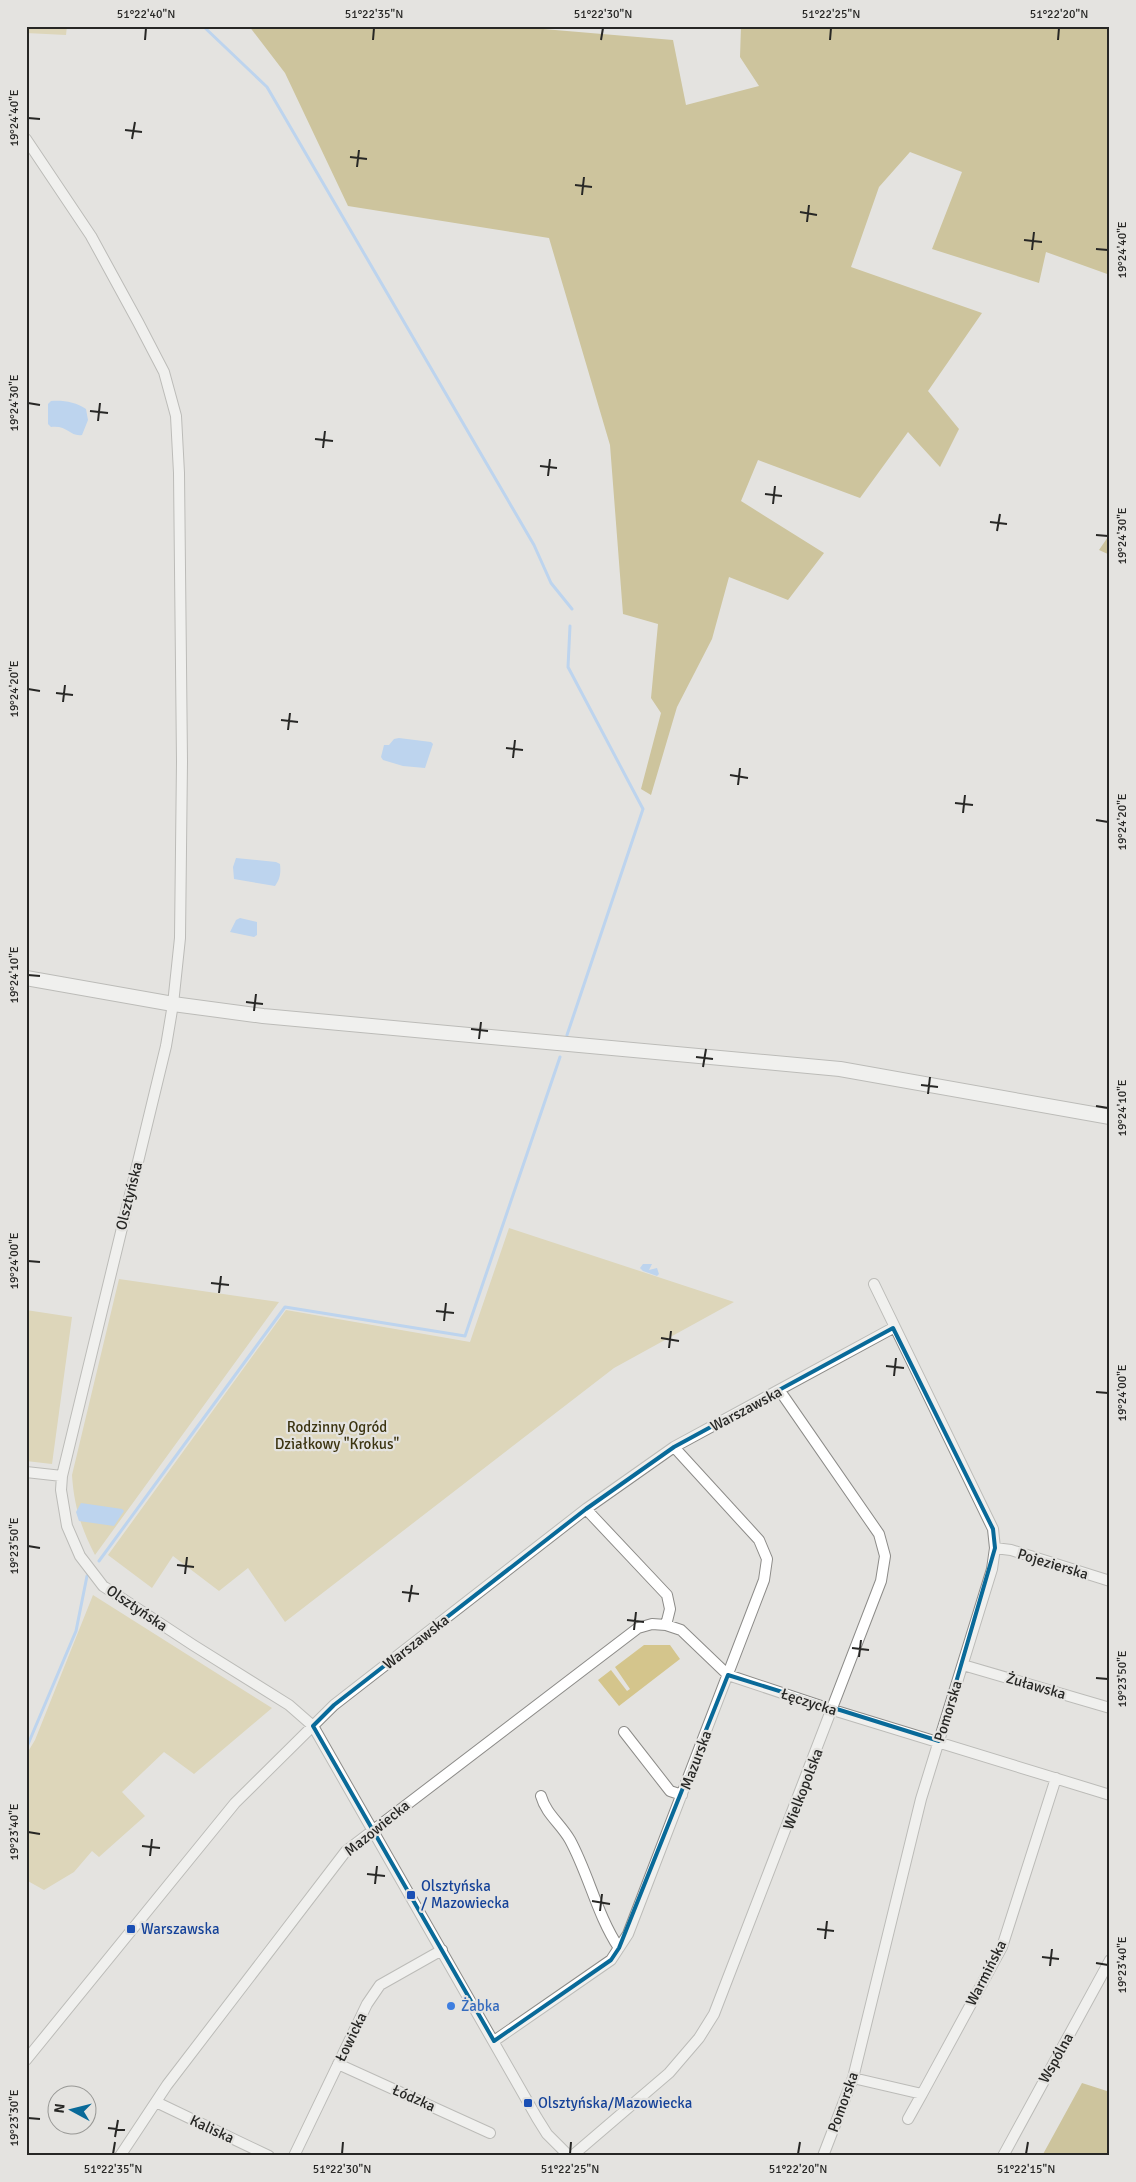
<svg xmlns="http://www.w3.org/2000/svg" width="1136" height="2182" viewBox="0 0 1136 2182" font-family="Signika,sans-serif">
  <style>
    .green { fill: #d4c58c }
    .forest { fill: #b19d4c }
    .water { fill: #8ec0fe }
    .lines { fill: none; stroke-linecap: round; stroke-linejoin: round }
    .stream { stroke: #8ec0fe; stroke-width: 3 }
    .street-casing { stroke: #8c8b88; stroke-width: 12 }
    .secondary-casing { stroke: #8c8b88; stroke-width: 16 }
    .street { stroke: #fff; stroke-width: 10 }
    .secondary { stroke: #fff; stroke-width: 14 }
    .marked { fill: none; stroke: #096a99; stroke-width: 4; stroke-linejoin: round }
    .ticks { fill: none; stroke: #272725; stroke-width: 2 }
    .transit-dot { fill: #1a4fb4; stroke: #e4e3e0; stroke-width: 2 }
    .shop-dot { fill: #3f7fe0; stroke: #e4e3e0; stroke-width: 2 }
    .labels { text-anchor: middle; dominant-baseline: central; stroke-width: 4.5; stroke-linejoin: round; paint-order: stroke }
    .street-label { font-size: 15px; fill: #272725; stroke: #e4e3e0 }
    .park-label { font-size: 15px; fill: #3c3410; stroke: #e4e3e0 }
    .transit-label { font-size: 15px; fill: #164399; stroke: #e4e3e0; text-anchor: start }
    .shop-label { font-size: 15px; fill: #366cbe; stroke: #e4e3e0; text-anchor: start }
    .neatline { fill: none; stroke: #272725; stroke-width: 2 }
    .ticks-label { font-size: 12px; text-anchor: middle; fill: #272725 }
  </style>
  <rect width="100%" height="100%" fill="#e4e3e0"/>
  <path class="green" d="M26,26h41l-1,9 -40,-2z
    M509,1228l225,74 -120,66 -329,254 -37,-54 -29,23 -46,-35 -21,32 -44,-33 178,-245 184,32z
    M119,1279l160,23 -184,253c-14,-27 -21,-49 -23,-80z
    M26,1310l46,7 -20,147 -26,-3z
    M93,1595l179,113 -78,66 -30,-22 -42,40 23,24 -46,41 -7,-6 -18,21 -30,18 -18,-10v-125l9,-15z
    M644,1645h26l10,14 -61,47 -21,-26 13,-10 16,21 3,-2 -15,-22z"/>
  <path class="forest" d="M249,26h258l166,14 13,65 73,-19 -19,-29 1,-31h369v249l-64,-23 -7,31 -107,-34 30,-77 -52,-20 -31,35 -28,80 131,46 -54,78 31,38 -19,38 -32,-35 -48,66 -102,-38 -17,41 83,52 -36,47 -59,-23 -17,62 -35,68 -26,88 -10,-6 20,-76 -10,-15 7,-74 -35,-10 -13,-169 -61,-207 -201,-32 -63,-133z
    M1110,534v21l-11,-5z
    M1082,2083l28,9v64h-68z"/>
  <path class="water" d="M51,401c12,-1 25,1 35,8l2,11 -6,15c-12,2 -14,-10 -31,-8l-3,-3v-20z
    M399,738l32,4 2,2 -8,24 -22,-2 -20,-6 -2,-3 3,-12h5l5,-6z
    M236,858l40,4 4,2c1,9 0,15 -5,22l-41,-7 -1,-12z
    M240,918l17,4v13l-3,2 -24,-5 6,-12z
    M643,1264h9l-3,6 8,-2 2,6 -2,2 -14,-5 -3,-3z
    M81,1503l41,6 2,2 -10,15 -35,-5 -3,-9z"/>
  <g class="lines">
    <path class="stream" d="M203,26l64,61 267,458 17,38 21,26
      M567,1035l76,-226 -75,-142 2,-41
      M99,1561l186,-254 180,29 95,-279
      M26,1749l50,-118 11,-55"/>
    <g class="street-casing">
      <path id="street" d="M26,139l65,97 47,86 26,50 12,44 3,57 3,288 -2,177 -7,66 -7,42 -104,430 -1,14 6,36 13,30 23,30 90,59 96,60 24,21 224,392 10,16 22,22
        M26,1472l36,4
        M586,1509l81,86 3,14 -4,16
        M995,1548l16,2 99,31
        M963,1665l147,43
        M624,1732l46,59 12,4
        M541,1796c5,18 20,28 29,44 19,35 27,75 49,108
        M494,2041l117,-81 17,-26 136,-354 3,-21 -8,-19 -85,-93
        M26,2060l209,-257 99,-98 252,-196 88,-62 219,-119
        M338,2064l152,69
        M853,2078l69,16 80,-147 54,-169
        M156,2102l113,54
        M908,2119l14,-25
        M120,2156l47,-71 179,-234 292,-223 14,-4 14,1 15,5 47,45 105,35 277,85
        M294,2156l73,-152 13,-19 62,-35
        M572,2156l97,-83 30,-35 15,-24 167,-433 4,-25 -6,-22 -99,-143
        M823,2156l30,-78 68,-279 71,-230 3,-21 -2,-19 -119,-245
        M1003,2156l107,-196"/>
    </g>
    <g class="secondary-casing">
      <path id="secondary" d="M26,978l147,26 90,12 577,53 270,48"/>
    </g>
    <use href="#street" class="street"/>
    <use href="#secondary" class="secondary"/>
  </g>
  <path d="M0 0H1136V2182H0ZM893,1328l100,201 2,19 -56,193 -211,-66 -109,273 -8,12 -117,81 -181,-315 21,-21 252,-196 88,-62z" fill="#e4e3e0" fill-opacity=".55" fill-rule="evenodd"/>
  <path class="marked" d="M893,1328l100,201 2,19 -56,193 -211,-66 -109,273 -8,12 -117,81 -181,-315 21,-21 252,-196 88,-62z"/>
  <path class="ticks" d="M145,40l1,-12M373,40l1,-12M601,40l2,-12M830,40l1,-12M1058,40l1,-12M28,118l12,1M125,130l17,2M132,139l3,-17M350,157l17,2M357,167l2,-17M575,185l17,2M582,195l2,-18M800,212l17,3M807,222l2,-17M1024,240l18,2M1096,249l12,1M1032,250l2,-18M28,403l12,2M90,411l18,2M98,421l2,-18M315,439l18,2M323,448l2,-17M540,466l17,2M548,476l2,-17M765,494l17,2M773,504l2,-18M990,522l17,2M997,531l3,-17M1096,535l12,1M28,689l12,2M56,693l17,2M63,702l2,-17M281,720l17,2M288,730l2,-17M506,748l17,2M513,758l2,-18M730,775l18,3M738,785l2,-17M955,803l18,2M963,813l2,-18M1096,820l12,2M28,975l12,1M246,1002l17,2M254,1011l2,-17M471,1029l17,2M479,1039l2,-17M696,1057l17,2M703,1067l3,-18M921,1085l17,2M928,1094l2,-17M1096,1106l12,2M28,1261l12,1M211,1283l18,2M219,1293l2,-17M436,1311l18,2M444,1321l2,-18M661,1338l18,3M669,1348l2,-17M886,1366l18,2M894,1376l2,-18M1096,1392l12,1M28,1546l12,2M177,1565l17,2M185,1574l2,-17M402,1592l17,2M409,1602l3,-17M627,1620l17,2M634,1630l2,-18M852,1648l17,2M859,1657l2,-17M1096,1678l12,1M28,1832l12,2M142,1846l18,2M150,1856l2,-17M367,1874l18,2M375,1884l2,-18M592,1901l18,3M600,1911l2,-17M817,1929l17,2M825,1939l2,-18M1042,1957l17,2M1096,1963l12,2M1050,1966l2,-17M28,2118l12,1M108,2128l17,2M115,2137l3,-17M113,2154l2,-12M342,2154l1,-12M570,2154l1,-12M798,2154l2,-12M1026,2154l2,-12"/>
  <g class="transit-dot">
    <rect x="406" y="1890" width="10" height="10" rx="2.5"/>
    <rect x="126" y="1924" width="10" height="10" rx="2.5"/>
    <rect x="523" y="2098" width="10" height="10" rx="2.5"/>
  </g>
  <circle class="shop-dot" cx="451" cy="2006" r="5"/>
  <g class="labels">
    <g class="street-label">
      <text transform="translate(129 1196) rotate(-76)">Olsztyńska</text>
      <text transform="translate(746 1409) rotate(-28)">Warszawska</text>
      <text transform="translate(1053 1564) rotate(17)">Pojezierska</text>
      <text transform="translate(137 1608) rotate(34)">Olsztyńska</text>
      <text transform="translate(416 1642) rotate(-38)">Warszawska</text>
      <text transform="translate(1036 1686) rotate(16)">Żuławska</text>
      <text transform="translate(809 1702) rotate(18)">Łęczycka</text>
      <text transform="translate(948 1711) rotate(-73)">Pomorska</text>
      <text transform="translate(696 1760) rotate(-69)">Mazurska</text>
      <text transform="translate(803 1789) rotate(-69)">Wielkopolska</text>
      <text transform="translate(377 1828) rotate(-39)">Mazowiecka</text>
      <text transform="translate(986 1973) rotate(-63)">Warmińska</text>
      <text transform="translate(351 2037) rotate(-64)">Łowicka</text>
      <text transform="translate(1056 2058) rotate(-61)">Wspólna</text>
      <text transform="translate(414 2098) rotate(24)">Łódzka</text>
      <text transform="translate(843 2102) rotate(-70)">Pomorska</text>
      <text transform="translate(212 2129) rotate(25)">Kaliska</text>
    </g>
    <g class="park-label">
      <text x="337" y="1427">Rodzinny Ogród<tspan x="337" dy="17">Działkowy "Krokus"</tspan></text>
    </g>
    <g class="transit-label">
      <text x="421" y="1886">Olsztyńska<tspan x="421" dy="17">/ Mazowiecka</tspan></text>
      <text x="141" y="1929">Warszawska</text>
      <text x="538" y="2103">Olsztyńska/Mazowiecka</text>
    </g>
    <g class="shop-label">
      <text x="461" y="2006">Żabka</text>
    </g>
  </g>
  <rect width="1136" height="2182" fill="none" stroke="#e4e3e0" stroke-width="55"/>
  <g transform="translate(72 2110) rotate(277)"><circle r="24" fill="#e4e3e0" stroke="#989895"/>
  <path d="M0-4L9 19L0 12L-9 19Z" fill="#096a99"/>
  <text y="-8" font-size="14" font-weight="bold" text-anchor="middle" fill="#272725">N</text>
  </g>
  <rect x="28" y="28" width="1080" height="2126" class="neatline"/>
  <g class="ticks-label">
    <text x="146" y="18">51°22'40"N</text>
    <text x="374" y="18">51°22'35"N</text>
    <text x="603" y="18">51°22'30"N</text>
    <text x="831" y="18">51°22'25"N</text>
    <text x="1059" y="18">51°22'20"N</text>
    <text transform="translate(14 118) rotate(-90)" y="4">19°24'40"E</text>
    <text transform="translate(1122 250) rotate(-90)" y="4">19°24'40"E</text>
    <text transform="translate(14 403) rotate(-90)" y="4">19°24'30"E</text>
    <text transform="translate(1122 536) rotate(-90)" y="4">19°24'30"E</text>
    <text transform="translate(14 689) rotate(-90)" y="4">19°24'20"E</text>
    <text transform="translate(1122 822) rotate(-90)" y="4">19°24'20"E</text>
    <text transform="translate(14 975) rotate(-90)" y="4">19°24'10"E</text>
    <text transform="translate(1122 1108) rotate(-90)" y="4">19°24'10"E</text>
    <text transform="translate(14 1261) rotate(-90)" y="4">19°24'00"E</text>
    <text transform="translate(1122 1393) rotate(-90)" y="4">19°24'00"E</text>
    <text transform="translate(14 1546) rotate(-90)" y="4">19°23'50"E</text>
    <text transform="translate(1122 1679) rotate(-90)" y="4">19°23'50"E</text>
    <text transform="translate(14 1832) rotate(-90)" y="4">19°23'40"E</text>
    <text transform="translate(1122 1965) rotate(-90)" y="4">19°23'40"E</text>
    <text transform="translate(14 2118) rotate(-90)" y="4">19°23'30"E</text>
    <text x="113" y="2173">51°22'35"N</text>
    <text x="342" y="2173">51°22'30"N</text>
    <text x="570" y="2173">51°22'25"N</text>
    <text x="798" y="2173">51°22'20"N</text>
    <text x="1026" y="2173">51°22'15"N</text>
  </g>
</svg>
